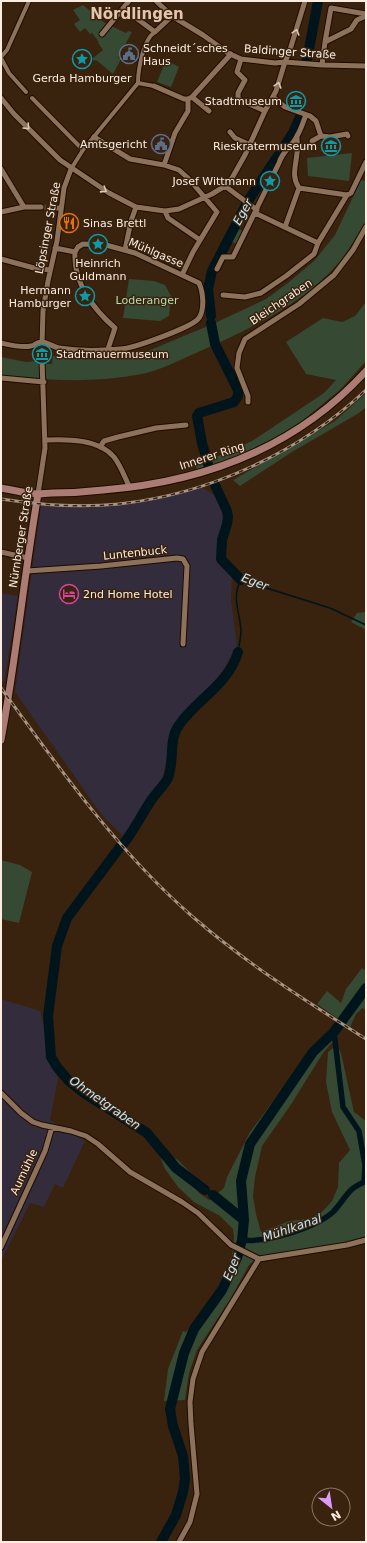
<svg xmlns="http://www.w3.org/2000/svg" width="367" height="1543" viewBox="0 0 367 1543" font-family="'DejaVu Sans',sans-serif">
  <style>
    .commercial { fill: #332c3c }
    .green { fill: #364932 }
    .lines { fill: none; stroke-linecap: round; stroke-linejoin: round }
    .stream { stroke: #00141c; stroke-width: 1.5 }
    .canal { stroke: #00141c; stroke-width: 5.5 }
    .river { stroke: #00141c; stroke-width: 10 }
    .minor-tunnel { stroke: #56402e; stroke-width: 5; stroke-dasharray: 5 2.5; stroke-linecap: butt }
    .pedestrian-casing { stroke: #200b00; stroke-width: 6 }
    .minor-casing { stroke: #200b00; stroke-width: 7 }
    .secondary-casing { stroke: #200b00; stroke-width: 9 }
    .pedestrian { stroke: #8d725b; stroke-width: 4 }
    .minor { stroke: #8d725b; stroke-width: 5 }
    .secondary { stroke: #ab7c73; stroke-width: 7 }
    .rail-casing { stroke: #a69484; stroke-width: 3 }
    .rail { stroke: #39220e; stroke-width: 1.5; stroke-dasharray: 4.5; stroke-linecap: butt }
    .oneway { stroke: #dbc8b8 }
    .labels { text-anchor: middle; dominant-baseline: central; stroke-width: 3; stroke-linejoin: round; paint-order: stroke }
    .poi-label { font-size: 11px; fill: #fcede0; stroke: #39220e; text-anchor: end }
    .street-label { font-size: 11px; fill: #fcede0; stroke: #39220e }
    .park-label { font-size: 11px; fill: #b6deae; stroke: #39220e }
    .water-label { font-size: 12px; font-style: italic; fill: #c1e9f8; stroke: #39220e }
    .district-label { font-size: 15px; font-weight: bold; fill: #e4c5ad; stroke: #39220e }
  </style>
  <rect width="100%" height="100%" fill="#39220e"/>
  <path class="commercial" d="M201,487l18,11 6,21 -6,44 13,12 -1,24 6,47 -20,34 -44,46 -10,51 -40,59 -21,-21 -87,-123 26,-186 53,1 38,-3 31,-6z
    M1,593l17,3 -14,87 -3,-4z
    M1,999l39,12 10,36v14l8,17 -8,42 35,21 -22,47 -8,-4 -11,23 -14,-4 -29,58z"/>
  <path class="green" d="M83,5l22,18 21,10 2,-2 4,1 -14,26 3,1 -8,15 -17,-14 -2,1 -2,-2 11,-9 -5,-7 1,-1 -7,-9 -2,1 -5,-6 -5,4 -6,-8 6,-4 -7,-10z
    M166,60l13,7 -8,20 -14,-5z
    M352,153l-3,28 -41,-5 -1,-18z
    M361,180l5,1c0,11 1,30 0,40 -2,6 -7,12 -11,18 -32,57 -101,88 -159,114 -17,7 -35,17 -54,21 -46,9 -95,7 -141,1v-18l25,5 11,-1 1,3h14l1,-8 57,3 26,-3 79,-33 51,-24 23,-17 25,-21 21,-26z
    M235,227l8,4 -6,13 -9,-4z
    M129,279l25,2 11,4 6,11 -2,20 -9,5 -37,-3z
    M366,302v59l-25,28 -46,38 -31,18 -67,27 -1,-6 56,-25 72,-48 12,-13 -30,-6 -20,-32 37,-24 19,4 13,-6z
    M366,393v14l-7,6 -67,39 -52,34 -7,-6 102,-59z
    M366,612v18l-15,-8 6,-9z
    M1,860l19,5 12,7 -13,51 -18,-4z
    M362,968l4,3v39l-4,-2 -6,6 -6,13 -33,-23 10,-13 14,12 5,-14z
    M330,1030l8,6 -15,17 -31,50 -30,43 -7,31 -2,19 3,18 5,18 28,-11 18,-2 14,-6 11,-12 6,-14 1,-24 11,-13 -18,-38 -6,-30 2,-30 9,-7 4,8 13,59 12,9v115l-27,8 -68,13 -12,-1 -10,9 -18,33 -34,52 -8,23 -4,27 -21,1 4,-32 15,-38 3,1 27,-34 19,-42 2,-19 -1,-8 -13,-13 -26,-14 -16,-15 -13,-18 -4,-10 5,-5 12,6 12,12 4,15 5,6 10,7 15,-12 3,-11 23,-45 65,-87 7,-4z"/>
  <g class="lines">
    <path class="stream" d="M227,240l4,-1 4,-9 -1,-3
      M239,646c1,-5 2,-11 2,-16 -1,-17 -10,-34 0,-50l89,28 36,17"/>
    <path class="canal" d="M242,1240c25,3 73,-12 91,-28 7,-7 11,-15 18,-22 3,-3 9,-6 13,-8l1,-17 -6,-34 -16,-24 -9,-75"/>
    <path class="river" d="M307,60l11,-59
      M211,316l-3,-27 4,-18 36,-70 45,-68 7,-16
      M208,464l-6,-21 -5,-27 2,-3 35,-11 4,-6v-6l-23,-46 -4,-21
      M215,485l12,26 1,6 -1,7 -5,16 -1,19 20,21
      M124,843c10,-13 17,-27 26,-41 5,-8 14,-16 18,-24 7,-18 0,-38 11,-53 18,-26 50,-41 59,-73
      M120,847l-53,71 -10,28 -9,70 3,41 6,10 12,14 15,12 63,40 29,35 29,22
      M213,1195l31,25
      M161,1542l15,-27 7,-23 2,-13 -2,-23 -10,-30 -3,-17 14,-56 10,-24 28,-39 15,-32 5,-18 2,-20 -3,-39 9,-37 63,-92 21,-20 32,-44"/>
    <path class="minor-tunnel" d="M41,207l14,1
      M42,344v16"/>
    <g class="pedestrian-casing">
      <path id="pedestrian" d="M1,57l6,-7 22,-49
        M1,58l8,15 17,19
        M138,83c0,-12 5,-44 17,-51
        M32,98l51,52
        M71,169l12,-19 55,-67 16,3"/>
    </g>
    <g class="minor-casing">
      <path id="minor" d="M129,1l-5,6 4,5 27,20 17,-16
        M156,1l16,15 31,19 25,18 13,6 34,4 10,-1 37,3 44,1
        M102,34l22,-27
        M325,42l6,-34 35,6
        M241,59l-4,13 8,8 -7,13v6l27,12
        M322,65l3,-23 26,-13 6,-9 9,-4
        M154,86l30,13h4
        M192,97l17,14
        M273,97l12,10 25,9 6,5 5,15 -9,5 1,7
        M1,98l13,16 46,46 49,33 27,14 29,4 14,-2 33,-15 13,-8 7,-8 13,-23 20,-44 11,-20 9,-29 4,-9 16,-52
        M188,99l4,-2 39,-43
        M230,132l5,6 15,7
        M321,136l9,1 17,-3 1,2
        M94,137l36,22 34,6 15,5 10,9 28,33 -24,40 -11,23
        M297,137c0,5 1,11 0,16 -1,13 -6,23 2,35l48,7
        M164,165l11,-32 13,-22v-12
        M1,169l23,38
        M225,186l32,24
        M55,208h6
        M165,211l3,7 32,22
        M1,212l23,-5h17
        M255,213l63,30
        M285,227l14,-39
        M55,248l20,4c-2,30 18,57 40,76l-7,21
        M125,250l6,-29 5,-14
        M1,259l33,9 16,2
        M217,269l6,-12h10l46,-94c4,-13 13,-16 18,-27 4,-6 6,-14 9,-21
        M223,295l22,2 16,-4 25,-17 28,-22 4,-11 29,-48 4,-2 15,-31
        M1,343c9,2 20,5 30,3 4,0 6,-5 11,-4 5,0 11,5 17,6 19,3 41,3 61,1 12,0 73,-22 79,-31 6,-9 4,-26 0,-35l-64,-30 -29,-8 -23,-1 -5,3 -3,5
        M42,344l1,-33 5,-30 9,-40 7,-53 7,-19
        M1,378l43,4
        M248,402v-6l-11,-28 2,-15 6,-14 54,-35 35,-29 19,-25 13,-23
        M46,440c21,-1 53,-1 68,17 7,9 11,21 16,31
        M100,447l4,-6 14,-4 38,-9 30,-3
        M38,494l7,-46 -3,-88
        M1,552l27,6
        M27,571l74,-5 76,-8 6,1 4,7 -4,78
        M1,1093l20,20 12,9 9,3 29,6 15,5 12,8 32,28 52,30 16,11 33,32 28,14 88,-14 19,-5
        M1,1247l44,-96 7,-24
        M179,1542l11,-20 7,-28 -6,-70 -1,-22 3,-23 9,-27 57,-93"/>
    </g>
    <g class="secondary-casing">
      <path id="secondary" d="M1,488c12,2 24,5 36,6 5,0 10,-1 15,-1 17,0 34,-1 51,-3 101,-8 194,-43 263,-119
        M1,740c15,-81 23,-164 37,-246"/>
    </g>
    <use href="#pedestrian" class="pedestrian"/>
    <use href="#minor" class="minor"/>
    <use href="#secondary" class="secondary"/>
    <g class="rail-casing">
      <path id="rail" d="M1,499c39,6 79,9 118,5 91,-10 181,-52 247,-114
        M1,688c58,80 117,164 192,229 54,47 113,84 173,122"/>
    </g>
    <use href="#rail" class="rail"/>
  </g>
  <defs><path id="oneway-chevron" d="M-2-3.5L2.5 0L-2 3.5" fill="none" stroke-width="1.6" stroke-linecap="round" stroke-linejoin="round"/></defs>
  <g class="oneway">
    <use href="#oneway-chevron" transform="translate(296 32) rotate(-73)"/>
    <use href="#oneway-chevron" transform="translate(278 85) rotate(-73)"/>
    <use href="#oneway-chevron" transform="translate(27 127) rotate(46)"/>
    <use href="#oneway-chevron" transform="translate(104 190) rotate(32)"/>
  </g>
  <defs>
    <g id="civic-ring" transform="scale(1)"><circle r="9.5" fill="#39220e" stroke="#5c6f8a" stroke-width="1.5"/><path d="M-.6-6.5H3V-4.5H.6V-3L4-1V1h2V6H-6V1h2V-1L-.6-3ZM-1.2 2.5V6h2.4V2.5Z" fill="#5c6f8a"/></g>
    <g id="sight-ring" transform="scale(1)"><circle r="9.5" fill="#39220e" stroke="#0f9aa8" stroke-width="1.5"/><path d="M0-6L1.8-2.2L6-1.7L2.9 1.2L3.7 5.4L0 3.3L-3.7 5.4L-2.9 1.2L-6-1.7L-1.8-2.2Z" fill="#0f9aa8"/></g>
    <g id="museum-ring" transform="scale(1)"><circle r="9.5" fill="#39220e" stroke="#0f9aa8" stroke-width="1.5"/><path d="M0-6L6-3V-2H-6V-3ZM-5-1h2V3h-2ZM-1-1h2V3h-2ZM3-1h2V3H3ZM-6 4H6V6H-6Z" fill="#0f9aa8"/></g>
    <g id="restaurant-ring" transform="scale(1)"><circle r="9.5" fill="#39220e" stroke="#e8710a" stroke-width="1.5"/><path d="M-5-6h1v4h1v-4h1v4h1v-4h1v5L-1.5 .5V6h-2V.5L-5-1ZM5-6V6H3V1.5H1.5Q1.5-4 5-6Z" fill="#e8710a"/></g>
    <g id="hotel-ring" transform="scale(1)"><circle r="9.5" fill="#39220e" stroke="#d1479c" stroke-width="1.5"/><path d="M-6-4.5h1.5V1H6V5H4.5V3h-9V5H-6ZM-4 0a1.8 1.8 0 1 1 3.6 0ZM.5 0V-2.5h3Q6-2.5 6 0Z" fill="#d1479c"/></g>
  </defs>
  <g fill-rule="evenodd">
    <use href="#civic-ring" x="129" y="54"/>
    <use href="#sight-ring" x="82" y="59"/>
    <use href="#museum-ring" x="296" y="101"/>
    <use href="#civic-ring" x="161" y="144"/>
    <use href="#museum-ring" x="331" y="146"/>
    <use href="#sight-ring" x="270" y="181"/>
    <use href="#restaurant-ring" x="69" y="223"/>
    <use href="#sight-ring" x="98" y="244"/>
    <use href="#sight-ring" x="85" y="296"/>
    <use href="#museum-ring" x="42" y="354"/>
    <use href="#hotel-ring" x="69" y="594"/>
  </g>
  <g class="labels">
    <g class="poi-label">
      <text x="143" y="48" text-anchor="start">Schneidt´sches<tspan x="143" dy="13">Haus</tspan></text>
      <text x="82" y="78" text-anchor="middle">Gerda Hamburger</text>
      <text x="282" y="101">Stadtmuseum</text>
      <text x="147" y="144">Amtsgericht</text>
      <text x="317" y="146">Rieskratermuseum</text>
      <text x="256" y="181">Josef Wittmann</text>
      <text x="83" y="223" text-anchor="start">Sinas Brettl</text>
      <text x="98" y="263" text-anchor="middle">Heinrich<tspan x="98" dy="13">Guldmann</tspan></text>
      <text x="71" y="290">Hermann<tspan x="71" dy="13">Hamburger</tspan></text>
      <text x="56" y="354" text-anchor="start">Stadtmauermuseum</text>
      <text x="83" y="594" text-anchor="start">2nd Home Hotel</text>
    </g>
    <g class="street-label">
      <text transform="translate(290 52) rotate(4)">Baldinger Straße</text>
      <text transform="translate(48 228) rotate(-79)">Löpsinger Straße</text>
      <text transform="translate(156 253) rotate(23)">Mühlgasse</text>
      <text transform="translate(281 302) rotate(-34)">Bleichgraben</text>
      <text transform="translate(212 456) rotate(-18)">Innerer Ring</text>
      <text transform="translate(21 537) rotate(-81)">Nürnberger Straße</text>
      <text transform="translate(135 553) rotate(-6)">Luntenbuck</text>
      <text transform="translate(24 1172) rotate(-65)">Aumühle</text>
    </g>
    <g class="park-label">
      <text x="147" y="300">Loderanger</text>
    </g>
    <g class="water-label">
      <text transform="translate(243 212) rotate(-61)">Eger</text>
      <text transform="translate(255 582) rotate(21)">Eger</text>
      <text transform="translate(105 1103) rotate(35)">Ohmetgraben</text>
      <text transform="translate(292 1228) rotate(-19)">Mühlkanal</text>
      <text transform="translate(232 1267) rotate(-68)">Eger</text>
    </g>
    <g class="district-label">
      <text x="137" y="14">Nördlingen</text>
    </g>
  </g>
  <rect width="367" height="1543" fill="none" stroke="#fcede0" stroke-width="4"/>
  <g transform="translate(331 1507) rotate(150)"><circle r="19" fill="#39220e" stroke="#877362"/>
  <path d="M0-3L7 15L0 10L-7 15Z" fill="#da9af6"/>
  <text y="-6" font-size="11" font-weight="bold" text-anchor="middle" fill="#fcede0">N</text>
  </g>
</svg>
